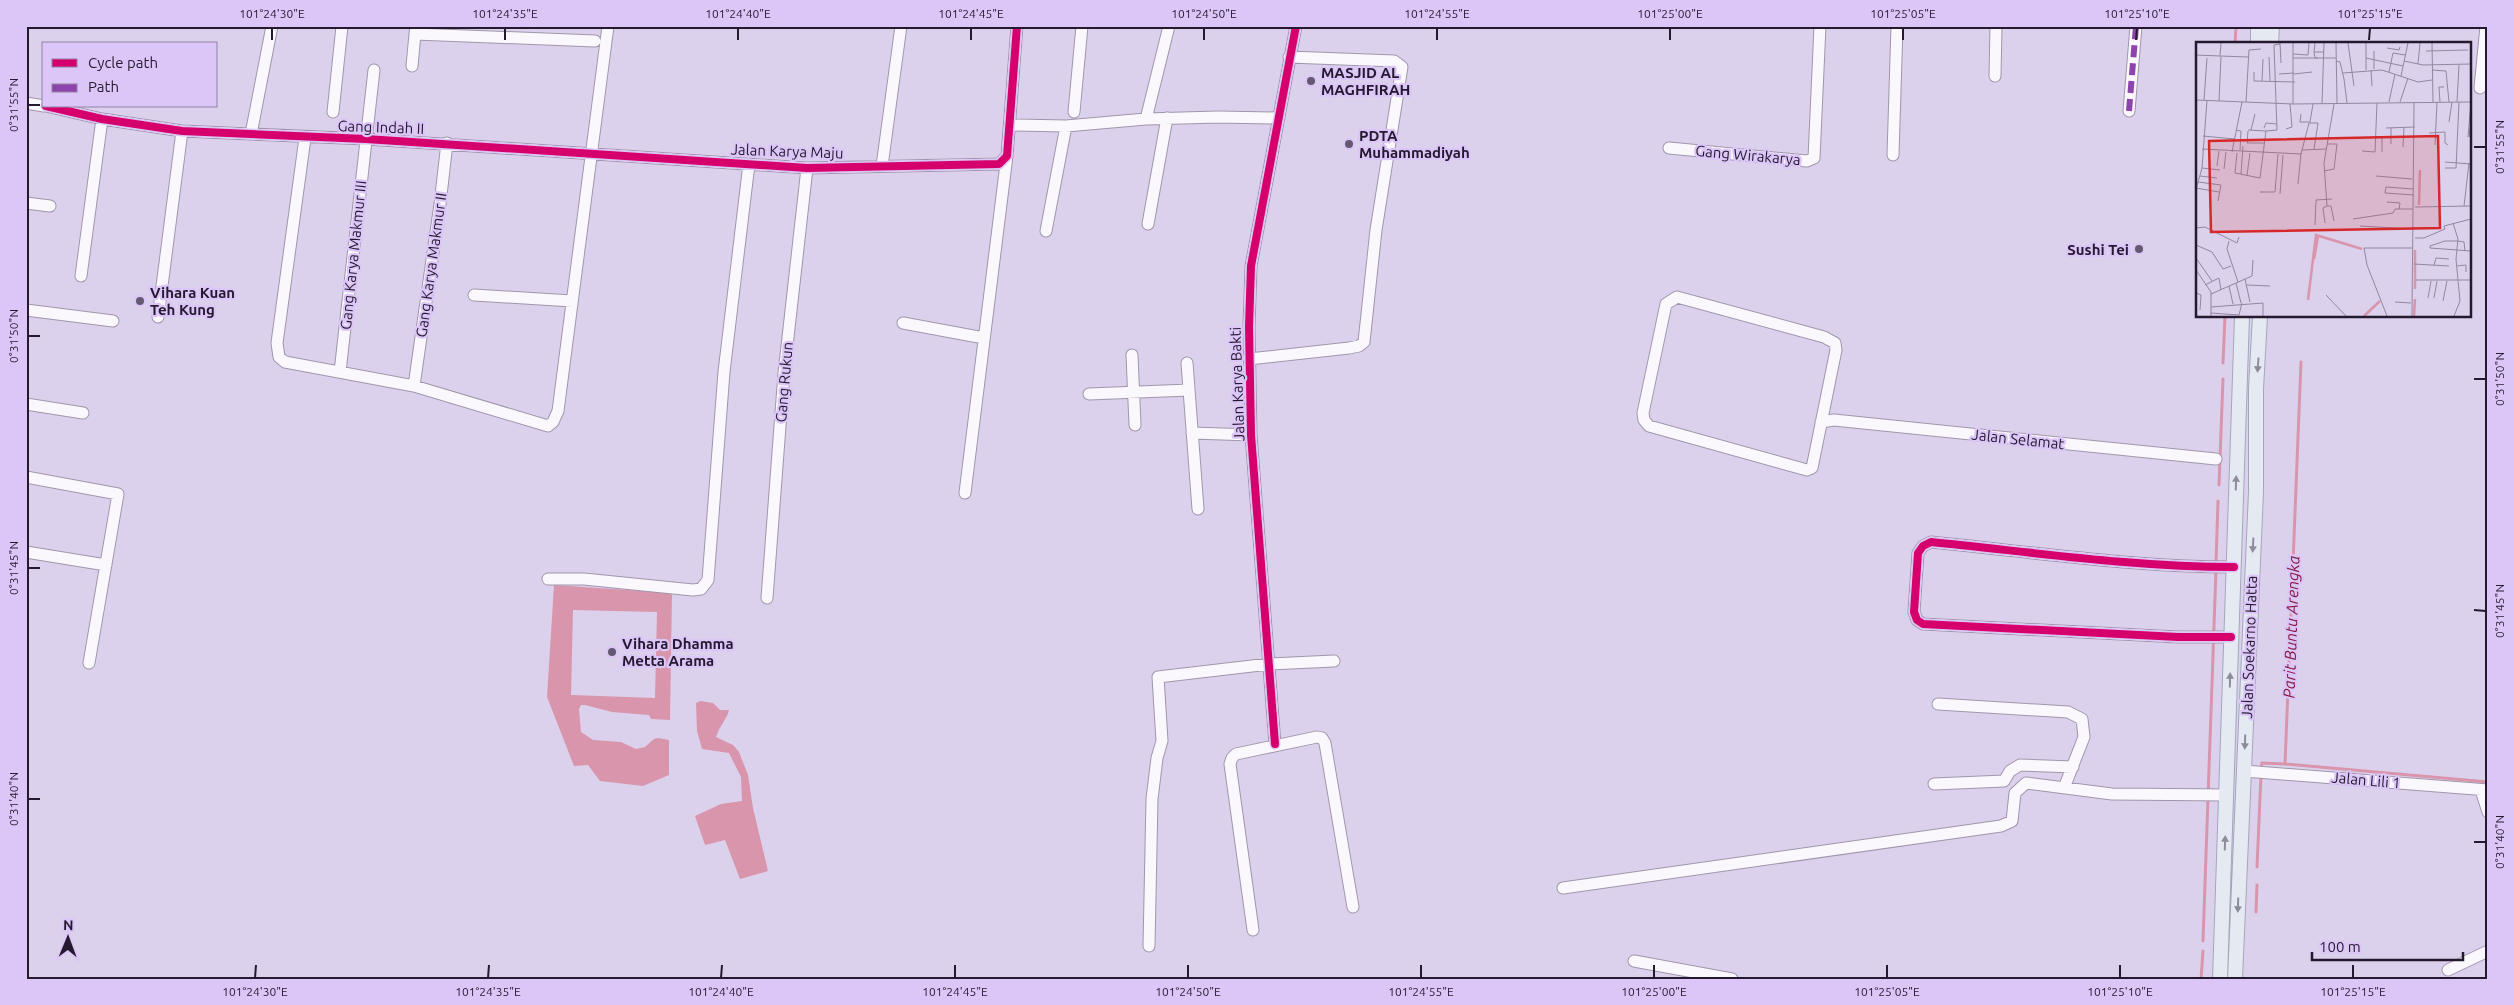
<svg xmlns="http://www.w3.org/2000/svg" width="2514" height="1005" viewBox="0 0 2514 1005" font-family="Ubuntu,sans-serif">
  <style>
    .water { fill: #d895ac; fill-rule: evenodd }
    .lines { fill: none; stroke-linecap: round; stroke-linejoin: round }
    .stream { stroke: #d895ac; stroke-width: 3 }
    .minor-casing { stroke: #a096ac; stroke-width: 13 }
    .major-casing { stroke: #a2a6ba; stroke-width: 16 }
    .minor { stroke: #faf8fc; stroke-width: 11 }
    .major { stroke: #e5eaf2; stroke-width: 14 }
    .quiet { stroke: #8e44ad; stroke-width: 6; stroke-dasharray: 12 6; stroke-linecap: butt }
    .cycleway-casing { stroke: #dbc6f7; stroke-width: 11 }
    .cycleway { stroke: #d6006c; stroke-width: 8 }
    .oneway { fill: #8e8c9a }
    .ticks { fill: none; stroke: #24192f; stroke-width: 2 }
    .poi-dot { fill: #645971; stroke: #dbc6f7; stroke-width: 2 }
    .labels { text-anchor: middle; dominant-baseline: central; stroke-width: 4.5; stroke-linejoin: round; paint-order: stroke }
    .poi-label { font-size: 15px; font-weight: bold; fill: #24192f; stroke: #dbc6f7; text-anchor: start }
    .street-label { font-size: 15px; fill: #24192f; stroke: #dbc6f7 }
    .water-label { font-size: 16px; font-style: italic; fill: #881a42; stroke: #dbc6f7 }
    .inset-river { fill: none; stroke: #d895ac; stroke-width: 2.5 }
    .inset-road { fill: none; stroke: #9287a0; stroke-width: 1 }
    .view { fill: #d62828; fill-opacity: 0.15; stroke: #d62828; stroke-width: 2.5 }
    .inset-edge { fill: none; stroke: #24192f; stroke-width: 2.5 }
    .neatline { fill: none; stroke: #24192f; stroke-width: 2 }
    .ticks-label { font-size: 12px; text-anchor: middle; fill: #24192f }
  </style>
  <rect width="100%" height="100%" fill="#dcd1ec"/>
  <path class="water" d="M554,585l118,8 -2,127 -19,-1 -2,-4 -37,-3 -27,-7h-4l-2,4 2,23 12,8 28,2 15,7 9,-2c11,-10 8,-10 24,-7v35l-26,11 -43,-5 -12,-16 -14,1 -27,-69zM573,610l84,2 -2,86 -84,-3z
    M700,701l13,2 7,7h9c-1,7 -10,17 -13,27l17,8 6,7 9,23 5,33 15,63 -28,8 -15,-39 -20,5 -10,-29 26,-12 21,-3 -1,-24 -12,-24 -27,-4 -5,-18 -1,-28z"/>
  <g class="lines">
    <path class="stream" d="M2235,44l1,-18
      M2223,363l2,-47
      M2219,485l4,-106
      M2216,563l2,-62
      M2285,764l203,18
      M2261,769l1,-6 23,1 16,-402
      M2257,867l4,-92
      M2256,912l1,-27
      M2203,941l13,-372
      M2201,979l2,-28"/>
    <g class="minor-casing">
      <path id="minor" d="M416,26l-1,8 180,7
        M412,66l3,-32
        M1995,76l1,-50
        M2480,88l6,-62
        M26,103l18,3
        M46,106l56,13 80,12 184,8 441,29 192,-4 8,-8 10,-130
        M2129,111l7,-85
        M333,112l9,-86
        M1074,112l8,-86
        M1146,119l23,-93
        M1011,125l55,1 80,-7 72,-2 61,1
        M251,134l21,-108
        M305,138l-28,205 2,14 6,5 129,24 134,40 5,-4 5,-11 50,-385
        M1669,148l138,13 7,-3 6,-132
        M1893,155l4,-129
        M882,166l19,-140
        M26,203l24,3
        M1148,224l19,-106
        M1046,231l20,-105
        M81,276l21,-157
        M474,295l98,6
        M1677,297l147,40 11,6 1,7 -24,118 -5,2 -158,-44 -5,-6 -1,-7 23,-109z
        M26,310l87,11
        M158,317l24,-186
        M903,323l81,15
        M1132,355l3,70
        M1249,359l100,-11 10,-2 5,-4 12,-112 26,-163 -8,-6 -105,-4
        M1187,363l11,146
        M340,372l34,-302
        M414,386l26,-182 7,-61
        M1089,394l100,-4
        M26,404l57,9
        M1821,422l13,-2 382,39
        M1192,433l59,2
        M26,477l92,17 -29,169
        M965,493l42,-337
        M26,552l80,13
        M548,579h36l109,11 8,-1 7,-9 16,-208 25,-208
        M767,598l17,-225 23,-205
        M2231,637h-53l-255,-13 -6,-4 -3,-8 4,-59 5,-7 8,-4c101,10 202,25 303,25
        M1938,704l130,8 14,7 2,18 -20,51
        M1275,744l-24,-309 -2,-108 2,-61 45,-240
        M2244,771l244,19
        M1934,784l70,-3 6,-10 10,-6 53,2
        M2481,790l7,22
        M1563,888l438,-62 11,-5 3,-28 11,-10 86,11 115,1
        M1253,930l-23,-166 2,-6 4,-4 81,-17 5,1 3,5 28,164
        M1149,946l3,-147 5,-41 5,-17 -4,-64 111,-13 65,-3
        M1634,961l98,18
        M2448,970l40,-19"/>
    </g>
    <g class="major-casing">
      <path id="major" d="M2258,44v-18
        M2271,44l1,-18
        M2220,979l22,-663
        M2235,979l21,-487v-103l4,-73"/>
    </g>
    <use href="#minor" class="minor"/>
    <use href="#major" class="major"/>
    <path class="quiet" d="M2129,111l7,-85"/>
    <g class="cycleway-casing">
      <path id="cycleway" d="M46,106l56,13 80,12 184,8 441,29 192,-4 8,-8 10,-130
        M2231,637h-53l-255,-13 -6,-4 -3,-8 4,-59 5,-7 8,-4c101,10 202,25 303,25
        M1275,744l-24,-309 -2,-108 2,-61 45,-240"/>
    </g>
    <use href="#cycleway" class="cycleway"/>
  </g>
  <defs><path id="oneway-solid" d="M-6-.8H1V-3.2L6.5 0L1 3.2V.8H-6Z" transform="scale(1.25)"/></defs>
  <g class="oneway">
    <use href="#oneway-solid" transform="translate(2258 365) rotate(94)"/>
    <use href="#oneway-solid" transform="translate(2236 483) rotate(-88)"/>
    <use href="#oneway-solid" transform="translate(2253 545) rotate(93)"/>
    <use href="#oneway-solid" transform="translate(2230 680) rotate(-89)"/>
    <use href="#oneway-solid" transform="translate(2245 742) rotate(92)"/>
    <use href="#oneway-solid" transform="translate(2225 843) rotate(-88)"/>
    <use href="#oneway-solid" transform="translate(2238 905) rotate(92)"/>
  </g>
  <path class="ticks" d="M272,40v-12M505,40v-12M738,40v-12M971,40v-12M1204,40v-12M1437,40v-12M1670,40v-12M1903,40v-12M2136,40l1,-12M2369,40l1,-12M28,105h12M2474,147h12M28,336h12M2474,379h12M28,568h12M2474,610l12,1M28,799h12M2474,842h12M255,978l1,-13M488,978l1,-13M721,978l1,-13M955,978v-13M1188,978v-13M1421,978v-13M1654,978v-13M1887,978v-13M2120,978v-13M2353,978v-13"/>
  <g class="poi-dot">
    <circle cx="1311" cy="81" r="5"/>
    <circle cx="1349" cy="144" r="5"/>
    <circle cx="2139" cy="249" r="5"/>
    <circle cx="140" cy="301" r="5"/>
    <circle cx="612" cy="652" r="5"/>
  </g>
  <g class="labels">
    <g class="poi-label">
      <text x="1321" y="72">MASJID AL<tspan x="1321" dy="17">MAGHFIRAH</tspan></text>
      <text x="1359" y="135">PDTA<tspan x="1359" dy="17">Muhammadiyah</tspan></text>
      <text x="2129" y="249" text-anchor="end">Sushi Tei</text>
      <text x="150" y="292">Vihara Kuan<tspan x="150" dy="17">Teh Kung</tspan></text>
      <text x="622" y="643">Vihara Dhamma<tspan x="622" dy="17">Metta Arama</tspan></text>
    </g>
    <g class="street-label">
      <text transform="translate(381 127) rotate(2)">Gang Indah II</text>
      <text transform="translate(787 151) rotate(2)">Jalan Karya Maju</text>
      <text transform="translate(1748 155) rotate(5)">Gang Wirakarya</text>
      <text transform="translate(353 255) rotate(-84)">Gang Karya Makmur III</text>
      <text transform="translate(431 265) rotate(-82)">Gang Karya Makmur II</text>
      <text transform="translate(784 382) rotate(-85)">Gang Rukun</text>
      <text transform="translate(1237 384) rotate(-92)">Jalan Karya Bakti</text>
      <text transform="translate(2018 439) rotate(6)">Jalan Selamat</text>
      <text transform="translate(2249 647) rotate(-88)">Jalan Soekarno Hatta</text>
      <text transform="translate(2366 780) rotate(5)">Jalan Lili 1</text>
    </g>
    <g class="water-label">
      <text transform="translate(2291 627) rotate(-88)">Parit Buntu Arengka</text>
    </g>
  </g>
  <g transform="translate(2196 42)">
    <rect width="275" height="275" fill="#dcd1ec"/>
    <path class="inset-river" d="M223,163l1,-35M118,217l4,-22M219,247v-39M112,258l8,-65 46,14M168,274l16,-15M218,274l1,-17"/>
    <path class="inset-road" d="M84,1l1,20M119,1l-1,9h10M140,1l1,60M152,1l6,43M236,1l1,59M191,6l12,2 1,-3M178,9v18M230,9l42,-1M118,10l1,6h21M97,12l15,1 1,-12M0,13l24,1 1,-13M25,14l27,1M73,15l1,24M97,16h25M170,16l37,8M140,19l4,1 4,17 3,24M208,19l19,4 48,-1M222,22l2,-21M170,28v-27M175,28l1,16M236,28l14,1 3,31M58,30v9l41,1M193,30l4,-19 12,2M147,31l39,-3 36,12 14,-2M83,32l15,-1M98,32l18,-2M205,34l7,-33M66,39l1,-22M0,58l97,4 178,-2M8,58l3,-42M23,59l2,-45M50,60l3,-52 12,-1M193,60l6,-28M204,60l8,-24M244,60l-1,-15h5M261,60l2,-37M97,62v-61M126,62l2,-61M105,72l-1,8h10l3,-18M253,80l3,-20M68,86l2,-5 11,1M190,86l29,-1M90,87l6,-2 -2,-23M40,88l5,1 -1,19M52,88l18,1M55,88l4,-16M52,89l-1,12h17M233,91l16,-1v11l3,2M7,94l32,3M179,95h7v15M272,95l3,-35M273,95l2,-17M195,102v-16M239,103l2,-43M207,105l1,-20M6,107l99,5 8,-31h9l-4,26M106,108l24,-1M166,109l13,1 2,-49M36,110l10,-50M41,111l-2,20 25,5 6,-47 11,-1 -3,-85 6,-1M249,120l26,2M21,124l2,-15M6,126l18,2M249,126h11l3,-66M28,127l2,-17M128,129l10,-2 3,-25h-10M45,132l2,-28M51,133l3,-22M4,134l17,2M180,134l36,3M2,140l23,3 -3,16M102,142l3,-31M0,146l23,4M0,147l6,-21 5,-68M217,147l-27,-2 -1,6 29,2M64,150h15l3,-38M84,152l3,-39M191,160l13,1 -1,6M131,164l-3,-43 10,-59M268,164l5,-43M219,165l56,-1M157,177l40,-6 2,-4h18M129,181l-2,-15 4,-2h4l3,15M257,181l5,16 -2,20 4,42 -6,15M119,183l1,-25 16,-1M164,184l53,3M0,186l9,-1 32,16 2,-6M219,196h9l21,-9 -1,-3 27,-7M33,199l-2,8 11,33M262,199h-13l-15,5v2l41,3M262,199l6,1 1,9M0,203l16,7 11,17 8,-3M0,216l16,23M218,222l35,2M238,223l2,-7 13,1M261,224l9,-1v7M0,228l15,22v24M49,237l5,23M220,238h55M40,241l5,20M9,243l14,-7 2,12M51,243l23,1M33,244l4,18M0,251l5,2 -1,15M15,252l41,-18 1,-16M130,253l20,21M232,256l3,-17M238,256l3,-17M247,259l4,-20M199,260l16,1M15,265l52,-4v13M15,271l28,2 3,-12M191,274l-20,-51 -3,-17h49M216,274l2,-214"/>
    <path class="view" d="M242,94l2,92 -229,4 -2,-91z"/>
    <rect width="275" height="275" class="inset-edge"/>
  </g>
  <rect width="2514" height="1005" fill="none" stroke="#dbc6f7" stroke-width="55"/>
  <rect x="42" y="42" width="175" height="65" fill="#dbc6f7" stroke="#9281a7"/>
  <rect x="52" y="59" width="25" height="8" fill="#d6006c" stroke="#9281a7"/>
  <text x="88" y="68" font-size="15" fill="#24192f">Cycle path</text>
  <rect x="52" y="84" width="25" height="8" fill="#8e44ad" stroke="#9281a7"/>
  <text x="88" y="92" font-size="15" fill="#24192f">Path</text>
  <g transform="translate(68 938) rotate(1)" stroke="#dbc6f7" stroke-width="4" paint-order="stroke">
  <path d="M0-4L9 19L0 12L-9 19Z" fill="#24192f"/>
  <text y="-8" font-size="14" font-weight="bold" text-anchor="middle" fill="#24192f">N</text>
  </g>
  <path d="M2312 952v8h151v-8" fill="none" stroke="#24192f" stroke-width="2.5"/>
  <text x="2319" y="952" font-size="15" fill="#24192f" stroke="#dbc6f7" stroke-width="4" paint-order="stroke">100 m</text>
  <rect x="28" y="28" width="2458" height="950" class="neatline"/>
  <g class="ticks-label">
    <text x="272" y="18">101°24'30"E</text>
    <text x="505" y="18">101°24'35"E</text>
    <text x="738" y="18">101°24'40"E</text>
    <text x="971" y="18">101°24'45"E</text>
    <text x="1204" y="18">101°24'50"E</text>
    <text x="1437" y="18">101°24'55"E</text>
    <text x="1670" y="18">101°25'00"E</text>
    <text x="1903" y="18">101°25'05"E</text>
    <text x="2137" y="18">101°25'10"E</text>
    <text x="2370" y="18">101°25'15"E</text>
    <text transform="translate(14 105) rotate(-90)" y="4">0°31'55"N</text>
    <text transform="translate(2500 147) rotate(-90)" y="4">0°31'55"N</text>
    <text transform="translate(14 336) rotate(-90)" y="4">0°31'50"N</text>
    <text transform="translate(2500 379) rotate(-90)" y="4">0°31'50"N</text>
    <text transform="translate(14 568) rotate(-90)" y="4">0°31'45"N</text>
    <text transform="translate(2500 611) rotate(-90)" y="4">0°31'45"N</text>
    <text transform="translate(14 799) rotate(-90)" y="4">0°31'40"N</text>
    <text transform="translate(2500 842) rotate(-90)" y="4">0°31'40"N</text>
    <text x="255" y="996">101°24'30"E</text>
    <text x="488" y="996">101°24'35"E</text>
    <text x="721" y="996">101°24'40"E</text>
    <text x="955" y="996">101°24'45"E</text>
    <text x="1188" y="996">101°24'50"E</text>
    <text x="1421" y="996">101°24'55"E</text>
    <text x="1654" y="996">101°25'00"E</text>
    <text x="1887" y="996">101°25'05"E</text>
    <text x="2120" y="996">101°25'10"E</text>
    <text x="2353" y="996">101°25'15"E</text>
  </g>
</svg>
